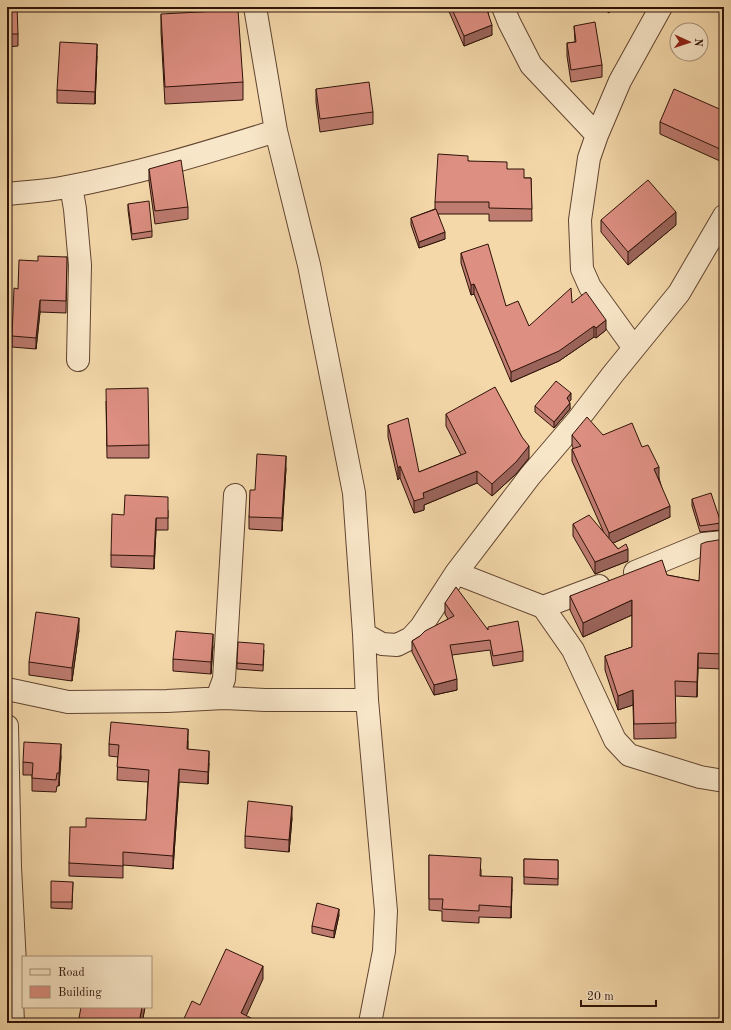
<svg xmlns="http://www.w3.org/2000/svg" width="731" height="1030" viewBox="0 0 731 1030" font-family="'Old Standard TT',serif">
  <style>
    .lines { fill: none; stroke-linecap: round; stroke-linejoin: round }
    .street-casing { stroke: #604430; stroke-width: 24 }
    .street { stroke: #f8e6c8; stroke-width: 22 }
    .wall { fill: #be7b70; stroke: #2e1308 }
    .shaded-wall { fill: #9b645b; stroke: #2e1308 }
    .building { fill: #dd8f82; stroke: #2e1308 }
  </style>
  <rect width="100%" height="100%" fill="#f4d8aa"/>
  <filter id="stains"><feTurbulence type="fractalNoise" baseFrequency=".005" numOctaves="4"/><feColorMatrix values="0 0 0 0 .2 0 0 0 0 .09 0 0 0 0 .02 0 0 0 .5 -.17"/></filter>
  <radialGradient id="worn" r=".72"><stop offset=".6" stop-color="#630" stop-opacity="0"/><stop offset="1" stop-color="#630" stop-opacity=".3"/></radialGradient>
  <g class="lines">
    <g class="street-casing">
      <path id="street" d="M255,7l21,124 33,134 45,228 10,141 3,66 19,211 -2,40 -14,72
        M503,7l6,15 22,43 66,70
        M71,186l4,23 5,56 -2,95
        M7,194c18,-2 37,-3 54,-6 73,-13 144,-35 215,-57
        M634,348l-44,-61 -8,-18 -2,-49 9,-62 8,-23 23,-54 41,-74
        M635,572l68,-28 21,-2
        M456,573l87,34 30,43 42,90 14,15 71,22 24,4
        M543,607l56,-21
        M364,634l18,10 15,1 14,-7 10,-11 35,-54 74,-97 47,-55 36,-47 66,-81 45,-77
        M7,689l61,13 99,-1 57,-3 41,2h102
        M217,698l7,-19 11,-184
        M7,726l3,141 5,97 -3,35 1,24"/>
    </g>
    <use href="#street" class="street"/>
  </g>
  <path class="wall" d="M7,7l11,27v12l-11,1z
    M447,7h43v4l-2,1 4,23 -28,11z
    M600,7h14l-5,6z
    M161,14l82,68v18l-78,4 -4,-72z
    M574,26l28,39v12l-31,5 -4,-26v-13l8,-1z
    M97,56l-2,48 -38,-1v-13z
    M316,89l57,23v12l-53,8 -4,-30z
    M724,111v41l-4,9 -60,-27v-12z
    M468,161l39,8 17,9h7l1,43h-43v-7h-51l7,25 -26,9 -8,-23v-7l24,-9v-7z
    M149,169l39,38v12l-33,5 -6,-43z
    M128,204l24,27v6l-20,3 -4,-30z
    M601,220l75,5 -48,40 -27,-33z
    M461,253l45,53 23,20 43,-23 34,27 -10,8 -2,-1 -35,24 -48,21 -37,-88 -3,1 -10,-32z
    M67,257l-1,56 -26,-1 -4,37 -24,-2v-11l6,-47 20,-28z
    M724,268v11l-1,-1v-8z
    M571,400l-2,1 1,8 -16,19 -19,-16v-6z
    M106,401l43,44v13h-42z
    M446,414l83,44 -13,16 -24,22 -15,-13 -53,22v5l-10,3 -14,-35 -2,2 -10,-43v-12l31,47 42,-17 -15,-29z
    M572,435h31l39,12 17,31 11,39 -57,26 15,18 -33,13 -22,-38v-12l31,9 -32,-72v-12h2l-2,-3z
    M286,468l-4,63 -33,-2v-12l6,-27z
    M692,499l29,24v7l-21,2 -8,-26z
    M168,510v20h-12l-2,39 -43,-2v-12l13,-40z
    M724,539v124l-1,-1v7l-25,-1 -1,29 -22,-1 1,42 -42,1 -1,-34 -15,5 -13,-40v-14l27,-9v-32l-49,22 -13,-27v-14l97,-21 32,6z
    M445,603l78,48v10l-30,5 -3,-16 -38,5 5,35 -23,5 -22,-43v-11l36,-22 -3,-5z
    M79,630l-7,51 -43,-6v-13z
    M213,646l-2,28 -38,-3v-12z
    M264,650l-1,21 -26,-2v-6z
    M188,741v8l21,14 -1,21 -29,-2 -6,87 -50,-4v13l-54,-2v-13l17,-36 60,-7 2,-38 -31,-2 1,-23 -9,-1v-12z
    M61,756l-2,30h-2l-1,6 -24,-1v-16h-9v-13z
    M292,818l-3,34 -44,-4v-12z
    M429,855l52,14v7l31,13 -1,29 -32,-1v6l-37,-2v-10l-13,-1z
    M524,859l34,1v25l-34,-1z
    M73,882l-1,27 -21,-1v-6z
    M339,915l-5,23 -22,-5v-7z
    M145,1007l-3,16h-63v-5z"/>
  <path class="shaded-wall" d="M484,7h6v4l-6,2z
    M609,7h5l-5,6z
    M492,25v10l-28,11v-10z
    M97,44v12l-2,48v-12z
    M724,139v13l-4,9v-12z
    M676,212v13l-48,40v-13z
    M445,232v7l-26,9v-6z
    M474,284v10l-3,1v-10z
    M40,300v12l-4,37v-11z
    M606,320v10l-10,8v-10z
    M594,326v11l-35,24 -48,21v-10z
    M571,393v7l-4,4v-6z
    M570,403v6l-16,19v-6z
    M529,446v12l-13,16 -24,22v-12z
    M286,456v12l-4,63v-13z
    M400,466v12l-2,2v-12z
    M659,467v11l-5,2v-11z
    M477,471v12l-53,22v5l-10,3v-12l9,-8z
    M670,506v11l-61,28v-12z
    M156,518v12l-2,39v-13z
    M628,549v12l-33,13v-12z
    M632,600v15l-49,22v-14z
    M79,618v12l-7,51v-13z
    M213,634v12l-2,28v-12z
    M698,653v15l-1,29v-15z
    M457,679v11l-23,5v-10z
    M633,690v15l-15,5v-14z
    M188,729v12l-1,20v-12z
    M61,744v12l-2,30v-13z
    M209,751v12l-1,21v-12z
    M179,769v13l-6,87v-13z
    M292,806v12l-3,34v-12z
    M512,877v12l-1,29v-11z
    M339,909v6l-5,23v-7z
    M263,966v13l-20,44 -2,-10z
    M142,1007h3l-3,16h-3z"/>
  <path class="building" d="M7,7h10l1,27h-11z
    M451,7h35l6,18 -28,11z
    M238,10l5,72 -78,5 -4,-73z
    M595,22l7,43 -31,5 -4,-27 9,-1 -2,-16z
    M60,42l37,2 -2,48 -38,-2z
    M369,82l4,30 -53,7 -4,-30z
    M674,89l50,22v28l-4,10 -60,-27z
    M438,154l30,2v5l39,1v7h17v9h7l1,31 -43,-1v-6h-54z
    M181,160l7,47 -33,4 -6,-42z
    M648,180l28,32 -48,40 -27,-32z
    M149,201l3,30 -20,3 -4,-30z
    M436,209l9,23 -26,10 -8,-24z
    M488,244l18,62 12,-5 11,25 42,-38 1,15 14,-11 20,28 -10,8 -2,-2 -35,25 -48,21 -37,-88 -3,1 -10,-32z
    M38,256l29,1 -1,44 -26,-1 -4,38 -24,-2 2,-48 4,1 1,-29 19,1z
    M556,381l15,12 -4,5 3,5 -16,19 -19,-16z
    M495,387l27,50 7,9 -13,16 -24,22 -15,-13 -54,22 1,5 -10,3 -14,-35 -2,2 -10,-43 20,-7 11,54 47,-19 -20,-39z
    M148,388l1,57 -42,1 -1,-57z
    M587,417l16,18 29,-12 10,24 6,-2 11,22 -5,2 16,37 -61,27 -37,-84 9,-3 -9,-11z
    M257,454l29,2 -4,62 -33,-1 1,-27h5z
    M711,493l10,30 -21,3 -8,-27z
    M125,495l43,2v21h-12l-2,38 -43,-1 1,-41 12,1z
    M589,515l29,34 8,-5 2,5 -33,13 -22,-38z
    M724,539v109h-1v6l-25,-1 -1,29 -22,-1 1,42 -42,1 -1,-34 -15,6 -13,-40 27,-9v-47l-49,23 -13,-27 92,-36 5,15 32,6 2,-37 5,-2z
    M456,587l32,43v-3l30,-6 5,30 -30,5 -3,-16 -40,5 7,34 -23,6 -22,-44 8,-5 5,-5 29,-15 -9,-13z
    M36,612l43,6 -7,50 -43,-6z
    M176,631l37,3 -2,28 -38,-3z
    M238,642l26,2 -1,21 -26,-2z
    M111,722l77,7 -1,20 22,2 -1,21 -29,-3 -6,87 -50,-4v14l-54,-3 1,-36h16v-9l60,2 3,-50 -32,-3 2,-22 -10,-1z
    M24,742l37,2 -2,29h-2l-1,7 -24,-2 1,-15 -10,-1z
    M248,801l44,5 -3,34 -44,-4z
    M429,855l52,3 -1,18 32,1 -1,30 -32,-2v6l-37,-2 1,-10h-14z
    M524,859l34,1v19l-34,-2z
    M51,881l22,1 -1,20h-21z
    M317,903l22,6 -5,22 -22,-5z
    M226,949l37,17 -22,47 20,10h-79l10,-22 8,4z
    M81,1007h61l-3,16h-35l-25,-5z"/>
  <rect width="731" height="1030" fill="none" stroke="#f4d8aa" stroke-width="24"/>
  <rect x="8" y="8" width="715" height="1014" fill="none" stroke="#2e1308" stroke-width="2"/>
  <rect x="12" y="12" width="707" height="1006" fill="none" stroke="#2e1308"/>
  <rect x="22" y="956" width="130" height="52" fill="#f8e6c8" stroke="#a7927b"/>
  <rect x="30" y="969" width="20" height="6" fill="#f8e6c8" stroke="#a7927b"/>
  <text x="58" y="976" font-size="12" fill="#2e1308">Road</text>
  <rect x="30" y="986" width="20" height="12" fill="#dd8f82" stroke="#a7927b"/>
  <text x="58" y="996" font-size="12" fill="#2e1308">Building</text>
  <g transform="translate(689 42) rotate(93)"><circle r="19" fill="#f8e6c8" stroke="#a7927b"/>
  <path d="M0-3L7 15L0 10L-7 15Z" fill="#8f2418"/>
  <text y="-6" font-size="11" font-weight="bold" text-anchor="middle" fill="#2e1308">N</text>
  </g>
  <path d="M581 1000v6h75v-6" fill="none" stroke="#2e1308" stroke-width="2"/>
  <text x="587" y="1000" font-size="12" fill="#2e1308" stroke="#f8e6c8" stroke-width="3" paint-order="stroke">20 m</text>
  <rect width="100%" height="100%" filter="url(#stains)"/>
  <rect width="100%" height="100%" fill="url(#worn)"/>
</svg>
